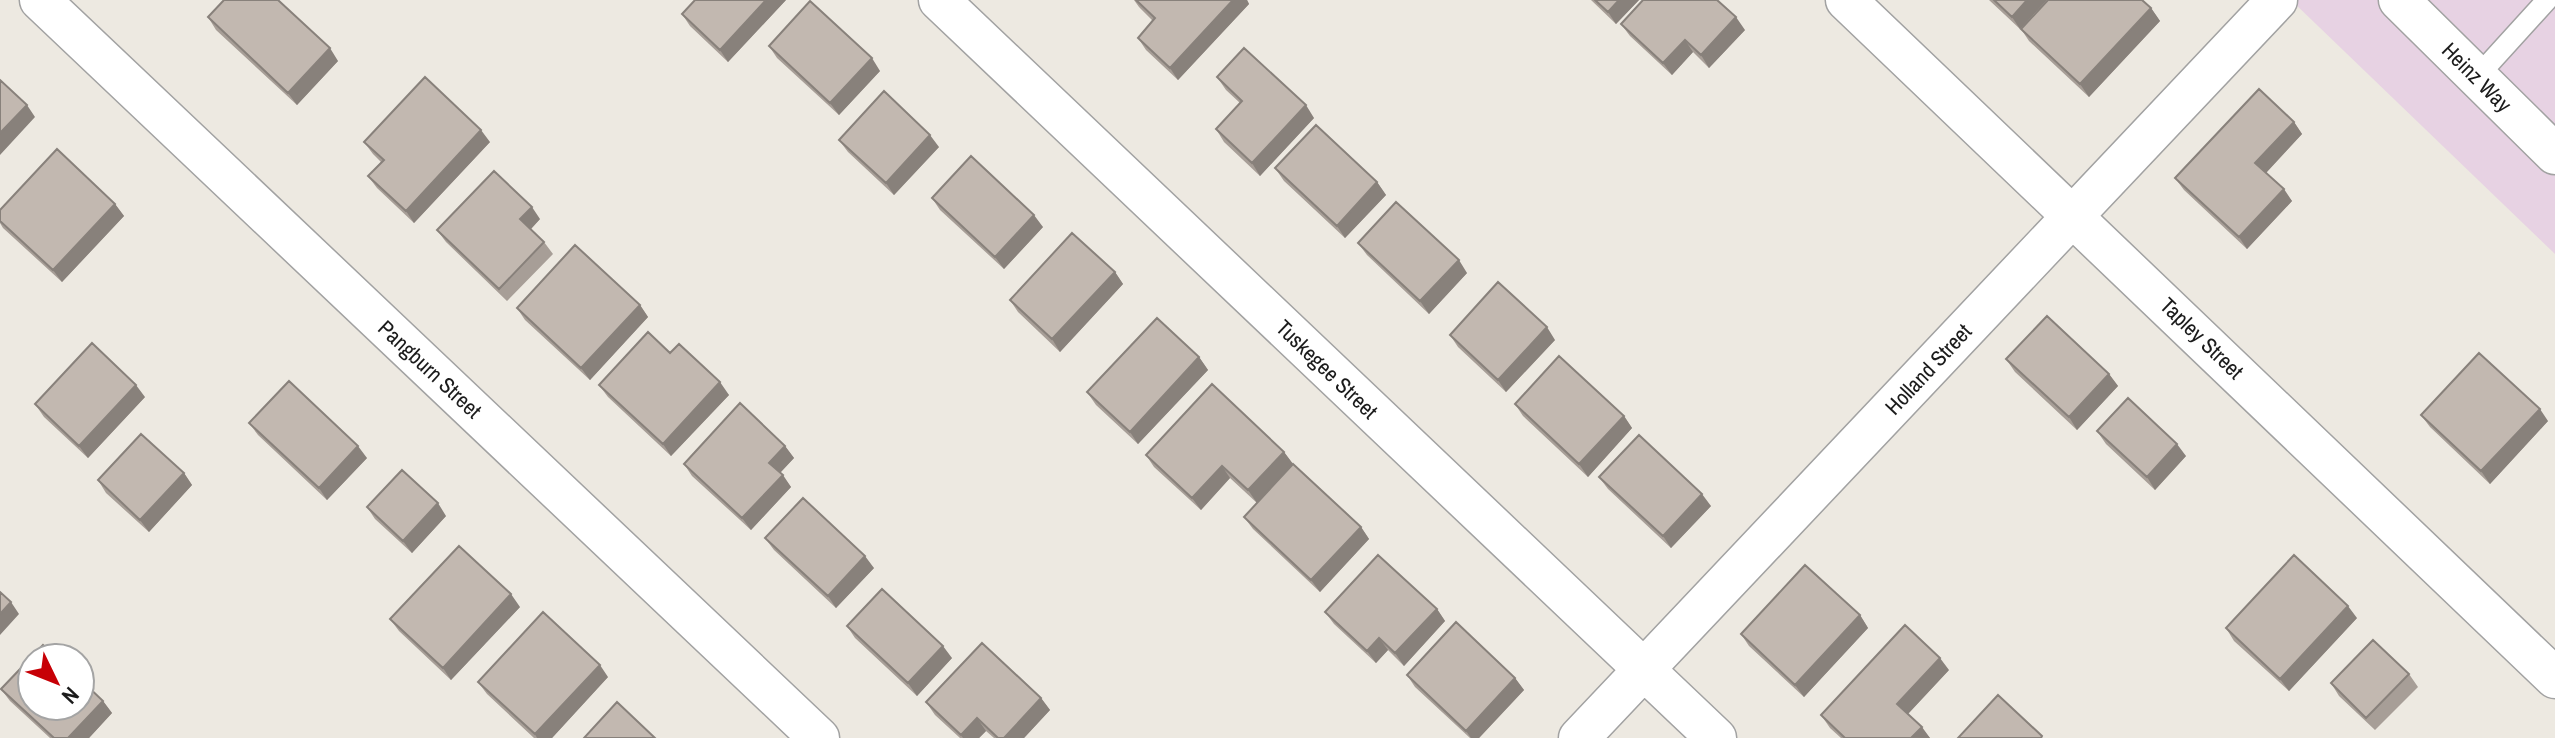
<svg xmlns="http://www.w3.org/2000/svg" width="2555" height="738" viewBox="0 0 2555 738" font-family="'Archivo Narrow',sans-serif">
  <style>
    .industrial { fill: #e7d2e3 }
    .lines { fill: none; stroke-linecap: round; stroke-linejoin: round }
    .service-casing { stroke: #a2a2a2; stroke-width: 23 }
    .minor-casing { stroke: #a2a2a2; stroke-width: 43 }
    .service { stroke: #fff; stroke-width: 20 }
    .minor { stroke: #fff; stroke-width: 40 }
    .wall { fill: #a79e97 }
    .shaded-wall { fill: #88817b }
    .building { fill: #c2b8b0; stroke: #88817b; stroke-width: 2 }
    .labels { text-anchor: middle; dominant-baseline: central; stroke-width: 7; stroke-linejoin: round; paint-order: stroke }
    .street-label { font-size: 22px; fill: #1b1b1b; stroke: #fff }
  </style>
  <rect width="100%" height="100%" fill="#ede9e1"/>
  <path class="industrial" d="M2291,0h264v254z"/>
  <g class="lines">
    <g class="service-casing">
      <path id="service" d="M2477,77l70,-77"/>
    </g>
    <g class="minor-casing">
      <path id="minor" d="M40,0l779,738
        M939,0l777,738
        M1846,0l709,678
        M2399,0l156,154
        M1579,738l698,-738"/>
    </g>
    <use href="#service" class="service"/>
    <use href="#minor" class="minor"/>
  </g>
  <path class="wall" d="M786,0l-58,62 -38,-36 -8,-12z
    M1134,0h113l2,4 -71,76 -32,-30 -8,-12 15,-17 -14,-14z
    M1591,0h48l-23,24z
    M1989,0h58l-27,29z
    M2151,8l9,13 -71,76 -60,-56 -8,-12z
    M208,17l130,44 -41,44 -81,-75z
    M1621,24l124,6 -36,38 -16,-16 -21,23 -42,-39z
    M769,46l111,25 -41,44 -62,-57z
    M1217,77l97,41 -54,58 -36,-34 -8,-13 24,-26 -14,-13z
    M2294,122l8,12 -36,39 26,28 -45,48 -63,-59 -9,-12z
    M839,140l100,7 -45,48 -46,-43z
    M364,142h126l-76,81 -37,-35 -9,-12 13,-14 -8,-8z
    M1275,168l102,14 9,13 -41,43 -61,-57z
    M932,198l111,29 -39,42 -64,-59z
    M115,204l9,12 -62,66 -59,-54 -3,-5v-13z
    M540,219l-9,10 13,13 9,12 -46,47 -61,-59 -9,-12z
    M1358,243l109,30 -38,41 -62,-59z
    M1115,272l8,12 -63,68 -42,-40 -8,-12z
    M640,305l8,12 -58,63 -65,-60 -8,-12z
    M1450,335l105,5 -49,52 -48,-45z
    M670,353l59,42 -58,61 -63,-59 -9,-12z
    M1199,357l9,13 -70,74 -42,-39 -9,-13z
    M2006,359l103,15 9,12 -41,44 -62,-58z
    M145,397l-57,61 -44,-41 -9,-13z
    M1515,404l109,12 8,12 -44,49 -65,-61z
    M2421,415l127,6 -58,63 -60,-57z
    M249,423l118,35 -40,42 -69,-65z
    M2097,431l89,25 -31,34 -49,-46z
    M785,446l9,12 -14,15 11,14 -40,43 -59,-54 -8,-12z
    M1284,452l9,12 -36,39 -27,-25 -29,32 -47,-43 -8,-12z
    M184,473l8,12 -43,47 -43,-39 -8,-13z
    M1599,477l112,29 -40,42 -63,-59z
    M367,507l79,9 -34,37 -37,-34z
    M1244,517l117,10 8,12 -49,53 -67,-63z
    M765,538l109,30 -38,40 -62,-58z
    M520,607l-69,73 -52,-49 -9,-12z
    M1437,609l8,12 -41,45 -16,-16 -12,13 -42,-39 -9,-12z
    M1860,615l8,13 -64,69 -55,-51 -8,-12z
    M2357,618l-68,73 -55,-50 -8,-13z
    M847,626l105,32 -35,38 -62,-58z
    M1949,670l-41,44 22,24h-89l-11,-10 -9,-13z
    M2409,674l9,13 -43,43 -36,-34 -8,-13z
    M1407,675l108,3 9,12 -45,48h-9l-55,-51z
    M608,677l-56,61h-18l-47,-44 -9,-12z
    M1,689l102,12 9,12 -23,25h-39l-40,-37z
    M1041,698l9,12 -26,28h-30l-8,-7 -7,7h-19l-25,-23 -9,-13z"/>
  <path class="shaded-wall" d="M766,0h20l-58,62 -8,-12z
    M1233,0h14l2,4 -71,76 -8,-12z
    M1619,0h20l-23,24 -8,-12z
    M2027,0h20l-27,29 -8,-12z
    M2151,8l9,13 -71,76 -9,-13z
    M1736,17l9,13 -36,38 -8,-13z
    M1685,40l8,12 -21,23 -9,-12z
    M330,48l8,13 -41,44 -9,-12z
    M872,58l8,13 -41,44 -9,-12z
    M27,105l8,12 -35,38v-22z
    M1306,105l8,13 -54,58 -8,-13z
    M2294,122l8,12 -38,41 -9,-12z
    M481,130l9,12 -76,81 -8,-12z
    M930,135l9,12 -45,48 -8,-12z
    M1377,182l9,13 -41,43 -8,-12z
    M2284,189l8,12 -45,48 -8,-12z
    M115,204l9,12 -62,66 -9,-12z
    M532,207l8,12 -11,12 -9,-12z
    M1034,215l9,12 -39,42 -9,-12z
    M1459,260l8,13 -38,41 -9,-13z
    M1115,272l8,12 -63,68 -8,-13z
    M640,305l8,12 -58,63 -9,-12z
    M1547,327l8,13 -49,52 -8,-12z
    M1199,357l9,13 -70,74 -8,-12z
    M2109,374l9,12 -41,44 -8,-13z
    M720,382l9,13 -58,61 -8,-12z
    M136,385l9,12 -57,61 -9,-12z
    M2540,409l8,12 -58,63 -9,-13z
    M1624,416l8,12 -44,49 -9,-13z
    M2177,444l9,12 -31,34 -8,-13z
    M358,446l9,12 -40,42 -8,-12z
    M785,446l9,12 -16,17 -9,-12z
    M1284,452l9,12 -36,39 -9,-13z
    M1222,466l8,12 -29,32 -9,-12z
    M184,473l8,12 -43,47 -9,-12z
    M783,475l8,12 -40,43 -9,-12z
    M1702,494l9,12 -40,42 -8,-12z
    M438,503l8,13 -34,37 -9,-12z
    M1361,527l8,12 -49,53 -9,-12z
    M865,556l9,12 -38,40 -8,-12z
    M511,594l9,13 -69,73 -8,-12z
    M11,602l8,12 -19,21v-21z
    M2348,606l9,12 -68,73 -9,-12z
    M1437,609l8,12 -41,45 -9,-13z
    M1860,615l8,13 -64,69 -9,-12z
    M1379,638l9,12 -12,13 -9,-12z
    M943,646l9,12 -35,38 -9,-13z
    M1940,658l9,12 -43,46 -9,-12z
    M600,665l8,12 -56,61h-15l-2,-4z
    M1515,678l9,12 -45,48h-8l-5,-7z
    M1041,698l9,12 -26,28h-20z
    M103,701l9,12 -23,25h-21z
    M977,718l9,13 -7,7h-16l-2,-3z
    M1922,727l8,11h-19z"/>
  <path class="building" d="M224,0h54l52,48 -42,45 -80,-76z
    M695,0h71l-46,50 -38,-36z
    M1136,0h97l-63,68 -32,-30 17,-20z
    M1595,0h24l-11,12z
    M1643,0h74l19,17 -35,38 -16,-15 -22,23 -42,-39z
    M1994,0h33l-15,17z
    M2048,0h94l9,8 -71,76 -59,-55z
    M810,1l62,57 -42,45 -61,-57z
    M1244,48l62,57 -54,58 -36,-34 26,-28 -25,-24z
    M425,77l56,53 -75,81 -38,-35 16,-16 -20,-18z
    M0,80l27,25 -27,28z
    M2259,89l35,33 -39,41 29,26 -45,48 -64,-59z
    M884,91l46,44 -44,48 -47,-43z
    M1316,125l61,57 -40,44 -62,-58z
    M57,149l58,55 -62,66 -53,-49v-11z
    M971,156l63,59 -39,42 -63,-59z
    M494,171l38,36 -12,12 24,23 -45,47 -62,-59z
    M1396,202l63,58 -39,41 -62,-58z
    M1072,233l43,39 -63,67 -42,-39z
    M575,245l65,60 -59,63 -64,-60z
    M1498,282l49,45 -49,53 -48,-45z
    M2047,316l62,58 -40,43 -63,-58z
    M1157,318l42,39 -69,75 -43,-40z
    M648,332l22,21 9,-9 41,38 -57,62 -64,-59z
    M92,343l44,42 -57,61 -44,-42z
    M2479,353l61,56 -59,62 -60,-56z
    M1559,356l65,60 -45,48 -64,-60z
    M289,381l69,65 -39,42 -70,-65z
    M1212,384l72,68 -36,38 -26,-24 -30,32 -46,-43z
    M2128,398l49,46 -30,33 -50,-46z
    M740,403l45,43 -16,17 14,12 -41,43 -58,-54z
    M141,434l43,39 -44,47 -42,-40z
    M1639,435l63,59 -39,42 -64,-59z
    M1293,464l68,63 -50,53 -67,-63z
    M402,470l36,33 -35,38 -36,-34z
    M803,498l62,58 -37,40 -63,-58z
    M459,546l52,48 -68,74 -53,-49z
    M1378,555l59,54 -42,44 -16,-15 -12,13 -42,-39z
    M2294,555l54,51 -68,73 -54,-51z
    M1805,565l55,50 -65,70 -54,-51z
    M882,589l61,57 -35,37 -61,-57z
    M0,592l11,10 -11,12z
    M543,612l57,53 -65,69 -57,-52z
    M1456,622l59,56 -49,53 -59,-56z
    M1905,625l35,33 -43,46 25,23 -11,11h-66l-24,-23z
    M2373,640l36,34 -43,44 -35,-35z
    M982,643l59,55 -37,40h-6l-21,-20 -16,17 -35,-33z
    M43,645l14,13h-25v48h48v-27l23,22 -35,37h-14l-53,-49z
    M1998,695l44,41 -1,2h-83z
    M617,702l38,36h-71z"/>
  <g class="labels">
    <g class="street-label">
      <text transform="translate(2477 77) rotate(45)">Heinz Way</text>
      <text transform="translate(2202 338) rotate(44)">Tapley Street</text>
      <text transform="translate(430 369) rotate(43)">Pangburn Street</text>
      <text transform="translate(1327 369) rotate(44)">Tuskegee Street</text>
      <text transform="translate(1928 369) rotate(-47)">Holland Street</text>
    </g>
  </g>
  <g transform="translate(56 682) rotate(133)"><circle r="38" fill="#ffffff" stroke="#a4a4a4" stroke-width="2"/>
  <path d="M0-6L14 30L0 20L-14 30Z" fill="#c70006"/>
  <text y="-12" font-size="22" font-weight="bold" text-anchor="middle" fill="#1b1b1b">N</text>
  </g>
</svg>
